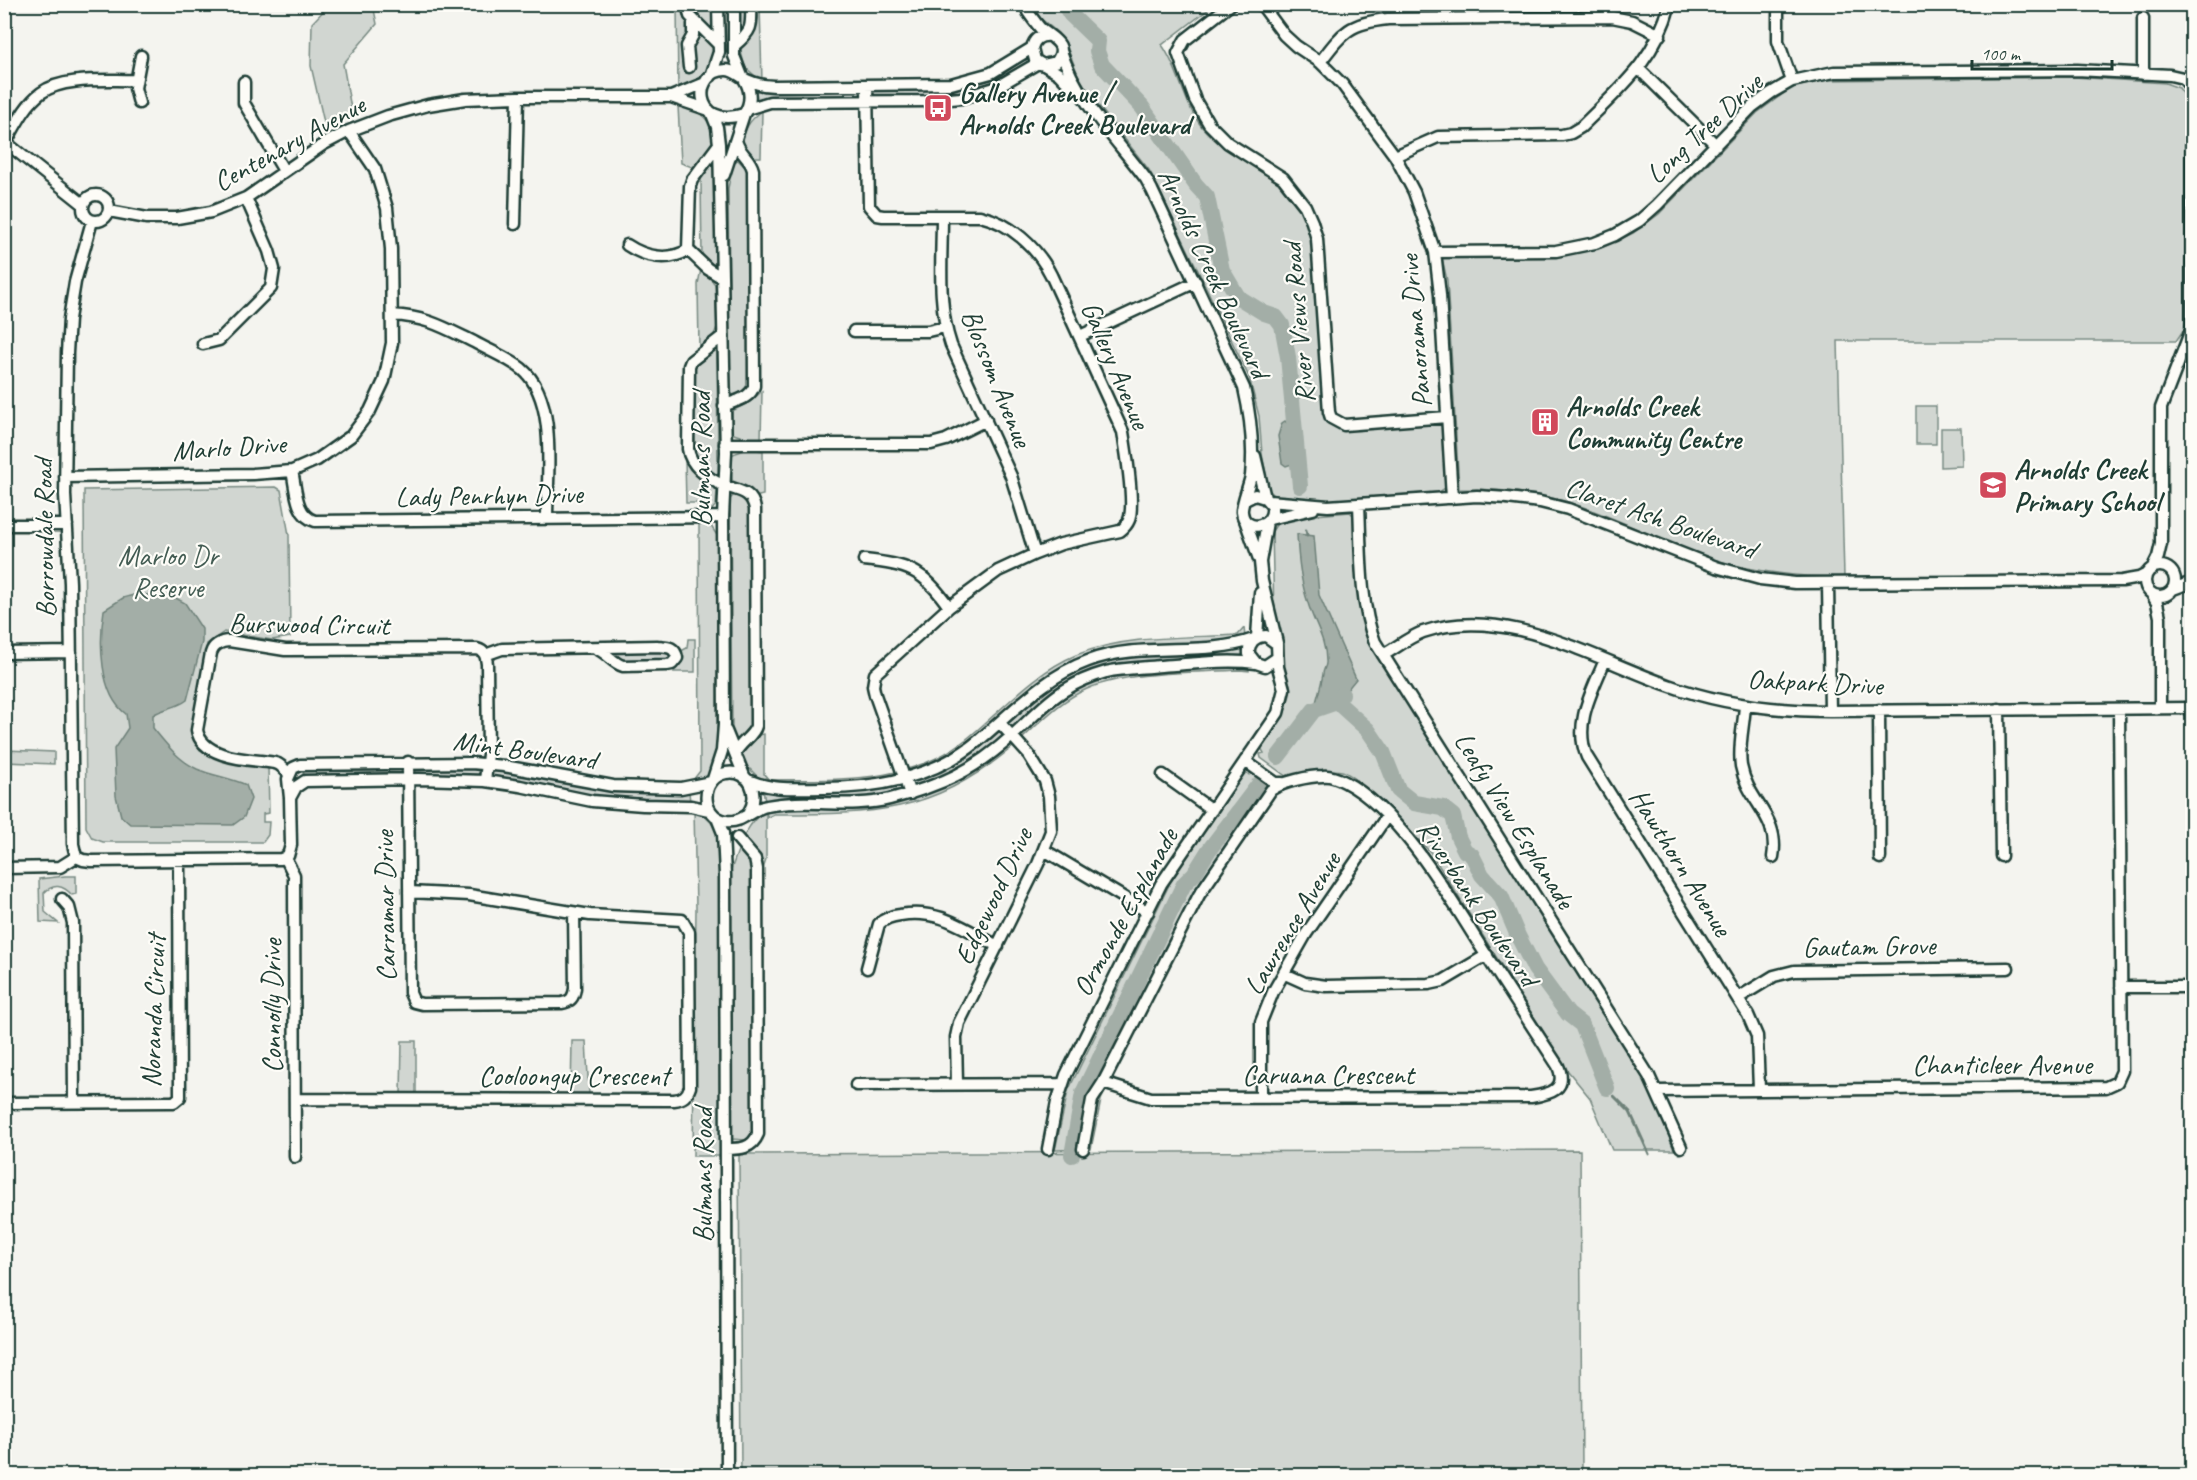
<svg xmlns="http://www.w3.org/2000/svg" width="2197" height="1480" viewBox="0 0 2197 1480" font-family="Caveat,sans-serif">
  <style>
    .green { fill: #d1d6d1; stroke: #788a82; stroke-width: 1.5 }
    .water { fill: #a3aea7; stroke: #6e8179; stroke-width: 1.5 }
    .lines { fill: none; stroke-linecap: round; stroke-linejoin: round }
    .stream { stroke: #6e8179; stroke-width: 3 }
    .river { stroke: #a3aea7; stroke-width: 16 }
    .minor-casing { stroke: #1f3d34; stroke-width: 15 }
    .minor { stroke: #fdfcf7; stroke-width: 10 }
    .labels { text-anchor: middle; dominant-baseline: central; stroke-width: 4.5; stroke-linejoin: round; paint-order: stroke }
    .poi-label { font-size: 28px; font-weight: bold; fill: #1f3d34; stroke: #fdfcf7; text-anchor: start }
    .street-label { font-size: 28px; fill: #1f3d34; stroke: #fdfcf7 }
    .park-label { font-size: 28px; fill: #435c53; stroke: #fdfcf7 }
  </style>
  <rect width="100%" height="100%" fill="#f4f4ef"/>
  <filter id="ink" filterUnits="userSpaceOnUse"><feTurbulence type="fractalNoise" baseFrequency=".0167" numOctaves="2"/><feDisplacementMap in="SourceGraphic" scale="12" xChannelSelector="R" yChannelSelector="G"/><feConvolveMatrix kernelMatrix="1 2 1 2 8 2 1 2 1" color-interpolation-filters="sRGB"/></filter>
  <g filter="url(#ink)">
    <path class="green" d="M330,4l43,1 4,19 -34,40 9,50 -27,13 -14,-61 1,-43z
      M677,5h39v41l-6,26 -12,21 -20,-2z
      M740,5h20l2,77 -17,-15 -4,-15z
      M1034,5h180l-52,40c18,25 21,58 40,82 25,31 72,39 93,73 8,13 13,28 17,43l13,175 6,7 11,4 101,-8 4,66 -8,5 -112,8 -52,-4 -6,-6 -7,-36 -3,-38 -10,-39 -93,-194 -7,-13 -55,-70 -15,-23 -14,-35 -7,-9 -19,-16z
      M1022,51l3,8 5,6 -11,4 -32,16 -38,12 -197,7v-17l9,4 158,-1 35,-3z
      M2074,77l91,6 14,5 6,8 1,230 -10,15h-338l6,236c-45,0 -88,-4 -131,-18 -46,-14 -90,-39 -136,-54 -38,-13 -78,-16 -118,-16l-12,-209 -5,-22 114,-1 45,-9 32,-15 26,-19 98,-101 34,-25 35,-8z
      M678,106c21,5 26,8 38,27l-1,134 -13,-9 -1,-78 -6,-12 -14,-5z
      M762,111l-1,46h-6l-12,-13c0,-15 7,-24 19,-33z
      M737,159l9,9 3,6 2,211 -9,10 -7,1 -5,-4 -2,-204 5,-23z
      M701,269l14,15 2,43 -4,10 -14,12 -1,-65z
      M717,347l1,130 -23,-20 -1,-90z
      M762,391l-1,49c-10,-3 -20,-2 -29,-7v-22l18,-9z
      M1916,406h20v38h-20z
      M1941,428h20l1,38 -21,1z
      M748,449l15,2v44l-8,2 -23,-17 -2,-21 3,-5z
      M685,459l10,13 22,18 -1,15 -6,7 -11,1 -1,-10h-12z
      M276,487l5,3 8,45 1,102 -18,3 -48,-8 -17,12 -16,89 9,17 21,8 47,9 1,46 -6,1v8h6l-1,13 -5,7h-160l-11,-4 -6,-11 -2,-337z
      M736,493l9,4 6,7 2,221 -16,18 -5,-12 -2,-232z
      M1350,512l7,7 7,100 284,463 26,68h-62l-22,-52 -22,-27 -137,-218c-14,-15 -73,-78 -89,-82 -17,-4 -37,7 -55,6l-26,-19 -1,-4 4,-1 -3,-5 23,-34 6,-19v-10l-6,-17v-25l-6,-10 -4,-18 -2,-84 9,-13z
      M699,523l12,3 7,11 -1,209 -2,21 -11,12 -11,1 7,-9z
      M1244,628l5,43 -9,-1c-45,3 -112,1 -153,19 -31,13 -53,41 -78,61 -80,65 -138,64 -235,64l-6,3 -2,-3v45l-14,44 1,225 -2,7 -5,5 -15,-1 -1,-266c8,-22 15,-50 36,-63l-4,-29 -16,-16 -4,-12 1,-5 14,-13 7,-1v40l5,6c70,-1 142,5 200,-43 34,-28 66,-65 107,-82 49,-20 110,-17 162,-20z
      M688,639h7v33h-21l5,-20 8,-4z
      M665,649l5,5 -1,4 -3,3 -47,1 -6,-8 2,-2z
      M5,750l49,2v12l-49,-2z
      M307,768h165l52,6 92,16 73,2 1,10 -79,-2 -79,-15 -226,-9 -3,-3z
      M1253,770l22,15 -76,116 -98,199 -10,49 -36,1 13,-59 102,-208 71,-106 5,-5 3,3z
      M694,809c14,9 22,15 25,32l1,315h-27l3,-248z
      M65,876h11v18l-4,1c-9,-10 -19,-12 -28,-2l1,19 13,11 -18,-1 -1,-43z
      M402,1041h14v54h-15z
      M572,1041h14l3,53h-18z
      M1580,1150l2,325h-841l-2,-321z"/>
    <path class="water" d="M1285,421l3,3 1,-2 5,1c5,12 7,28 1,40l-9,3 -4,-3 -4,-27 4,-13z
      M1297,534l17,2 5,59 37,84 -19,23 -23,8c3,-12 7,-24 9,-36 0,-5 4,-8 3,-13 0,-22 -12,-37 -18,-58 -8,-23 -10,-45 -11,-69z
      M137,594l37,3 11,6 17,26v13l-15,58c-10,8 -23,8 -34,15v13c13,16 25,32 44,41 16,7 34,9 49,16l5,14 -7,18 -11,8 -103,-1 -9,-8 -5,-20 -2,-47 14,-21 -2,-14c-27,-20 -27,-73 -22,-104l19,-12z"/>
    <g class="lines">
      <path class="stream" d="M1306,530l1,5
        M1614,1096l16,16 19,42"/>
      <path class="river" d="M1064,4l6,10 28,27 -1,10 5,14 40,42 54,78 11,12 15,73 16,27 26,16 12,4 6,8 6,32 12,129
        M1342,694l-5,8 31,28 15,22 15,38 16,13 29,5 10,8 5,21 7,14 7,4 10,20 19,21 17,40 17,33 33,45 14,11 25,63
        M1278,757l36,-47 23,-8
        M1072,1155l11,-62 101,-209 10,-10 15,-24 50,-66"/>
      <g class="minor-casing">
        <path id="minor" d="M687,4l3,12 29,29
          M734,4v52l8,20
          M1231,4l-46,36 -7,13 17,47 14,24 19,19 55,35 22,28 7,16 5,17 12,173 2,6 13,7 103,-8
          M1261,4l23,31 12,11 24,16 22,22 53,72 19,36 21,60 5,43 12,203
          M1778,4v37l14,40
          M1028,12c4,6 8,11 12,16 11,10 30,16 16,34l-13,3 -8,-5 -3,-12c2,-9 8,-13 18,-12
          M2143,18v56
          M734,46c18,-15 18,-19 17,-42
          M1061,51c15,48 55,88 85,128l6,11 92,198c7,30 10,58 7,88 -2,10 -10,29 -9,36 2,21 33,17 30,-6l-7,-8 -10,-3 -10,5
          M1320,62c23,-30 29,-39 68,-43l224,-2 20,4 28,14
          M1044,65l15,9 16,17
          M689,67l-2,-21 6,-11v-15
          M1639,69l77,76
          M711,76l8,-24 -1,-48
          M744,79c7,11 8,23 0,35 -52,17 -52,-44 -18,-44 9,0 14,7 21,10 9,4 17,6 27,6l177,-2 40,-11 41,-25
          M244,82v21l40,68
          M867,86l2,120 8,9 6,1h97c30,7 57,31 71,59l72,157c3,18 12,73 6,88 -2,5 -5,8 -9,11l-59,13 -26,10 -37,17 -49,36 -74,67 -2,12 2,9 35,99
          M671,97l38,13
          M139,103l-4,-15 6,-32
          M747,109l23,-7 159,-1 32,-3 34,-10 43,-25
          M711,112l6,15 2,17 7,308 -3,65 1,208 -2,26 -9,28
          M4,141l79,63
          M6,142c10,-17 19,-37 35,-49 22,-17 68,-12 95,-13
          M719,144l-27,36 -2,6 -2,64 20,19 13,8
          M1395,156l43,-19 124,-2 9,-2 10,-6c39,-39 74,-66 89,-123
          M724,175l20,-61
          M83 208a13 13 0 1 1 26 0a13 13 0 1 1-26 0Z
          M109,211l38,7h30l34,-6 35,-14 78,-54 25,-13 39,-15 40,-11 37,-6 53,-2h153l34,-14
          M942,216c0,44 -5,88 9,129l60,131 24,78
          M515,224l3,-127
          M627,245c18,12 41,17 61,5
          M1435,252l121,-1 39,-8 20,-8 24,-14 18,-16 95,-98 19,-14 21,-12 42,-9 243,-2 93,5 13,3 6,7 3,-2
          M392,315c35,2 51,12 82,27 16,9 34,16 48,27 36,30 25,106 25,149
          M854,331h74l17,-4
          M723,336l-32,25 -2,5 -1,83c2,16 20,30 35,36 14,6 29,5 32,24l1,217c-2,9 -15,16 -21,27
          M1080,336l116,-54
          M203,344l16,-4 52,-52 3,-19 -5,-18 -23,-53
          M724,406c12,-6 26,-7 30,-20l-1,-216c-3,-13 -16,-18 -17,-31
          M725,444h206l15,-4 40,-20
          M1255,456l10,42
          M292,471c4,16 3,45 23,50l408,-4
          M65,477l188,-3 39,-3 25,-11 34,-24 19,-25 14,-30 8,-38 -1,-94 -4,-41 -12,-39 -26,-38
          M1269,501l59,5 149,-10 30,2 33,4 28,7 148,58 44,12 35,4 327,-2 17,-3 8,-4
          M1359,504c2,42 0,99 16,138l274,434 32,71
          M1270,519l43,-10
          M1245,520l14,39
          M1267,522l-7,40 2,19 15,62
          M4,525h63
          M864,560c44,5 59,9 85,47
          M2145 581a15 15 0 1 1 30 0a15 15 0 1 1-30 0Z
          M2152,569l6,-12 3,-13v-136l30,-78 1,-8v-229l-3,-8
          M1828,584l2,127
          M2173,589l19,-7
          M2151,593l6,10 3,14v91
          M1257,637l3,-44
          M4,653l67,-1
          M485,655l17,-6 155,-3c10,1 18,0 20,12l-5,6 -5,1 -44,1c-11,-3 -16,-14 -28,-18
          M1383,655c13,-7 26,-18 40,-23 82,-28 169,26 245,53 52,19 106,26 162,26l362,-3
          M1605,660c-13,32 -32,64 -18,97l161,258 9,21 2,53
          M1745,705c-1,20 -7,41 -4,61 7,37 39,50 32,91
          M1999,709l2,147
          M1879,710l1,148
          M726,731l19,47
          M1245,761l31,22h6
          M408,762l2,231 4,9 8,2 140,-1c9,-1 12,-6 13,-15l-1,-75
          M289,774c-3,-3 -7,-8 -11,-10 -5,-2 -12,-2 -18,-3 -21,-2 -59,-6 -63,-31l14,-77c2,-7 9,-12 18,-12l56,9 192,-1c8,2 9,7 10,15l1,90 -3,27
          M1163,775l49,35
          M748,780c25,11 50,8 76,8 55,0 111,-11 154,-47 35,-29 66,-64 110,-80 52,-20 116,-4 166,-22
          M290,798l6,-11 9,-6 114,-2 66,2 35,5 72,15 51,4 48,1 18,4
          M749,812c11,-18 1,-43 -23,-39 -26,5 -26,43 0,48 16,3 26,-13 41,-15 41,-8 82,3 123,-7 50,-13 84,-28 123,-64 17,-15 32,-33 52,-45 12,-8 27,-14 41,-18 18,-4 37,-4 55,-6 32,-2 63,-7 95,-3
          M717,818l6,15 2,42 2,601
          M1044,850l104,62
          M76,857l7,3 8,1 190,-2 7,-3 3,-11 -1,-47 -2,-19 5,-11 7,-3 172,-2 32,3 109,20 68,2 30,-6
          M76,857l-3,-13 -3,-261 -5,-88 2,-142 2,-34 6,-37 17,-61
          M285,857l9,18 1,282
          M4,868l56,-1 16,-10
          M62,899l7,8 4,16 1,180
          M867,968l12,-44c6,-6 12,-8 21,-9 39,-7 64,14 98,31
          M1285,974l20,9 21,3 103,-2 14,-3 44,-26
          M2121,987h71
          M1738,998l36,-22 20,-5 214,-3
          M957,1084l-1,-47 3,-14 79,-159 13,-33 -2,-35 -4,-15 -16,-26 -29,-32
          M856,1085l206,-1
          M1656,1091l450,-4 11,-5 5,-11 -3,-362
          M1261,1098v-76l12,-30 33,-58 81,-118
          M295,1099l379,1c9,-1 13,-4 16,-13l-1,-155 -7,-12 -92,-5 -121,-20 -60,-3
          M4,1103l165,-1h5l6,-5 -1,-236
          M726,1149c14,0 26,0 32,-15l-1,-265 -2,-10 -18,-21
          M1048,1149l9,-47 9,-27 95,-191 117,-171 6,-24 -6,-22 -1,-23 -11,-8c-11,0 -18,7 -17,18l7,9 9,3 12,-8
          M1083,1149l9,-49 11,-17 96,-188 72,-105c11,-8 38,-14 52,-14 7,-1 16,3 22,6 55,29 103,113 136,165 25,40 51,79 77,119 10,24 -8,28 -27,31l-380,1 -48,-15"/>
      </g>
      <use href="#minor" class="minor"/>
    </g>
  </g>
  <defs>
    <g id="bus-square" transform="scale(1.5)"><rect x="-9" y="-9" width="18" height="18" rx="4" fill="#d1495b" stroke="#fdfcf7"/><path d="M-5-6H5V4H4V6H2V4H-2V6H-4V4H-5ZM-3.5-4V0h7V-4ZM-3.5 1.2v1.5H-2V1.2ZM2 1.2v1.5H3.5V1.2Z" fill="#fff"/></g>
    <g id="building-square" transform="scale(1.5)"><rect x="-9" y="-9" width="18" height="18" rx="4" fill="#d1495b" stroke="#fdfcf7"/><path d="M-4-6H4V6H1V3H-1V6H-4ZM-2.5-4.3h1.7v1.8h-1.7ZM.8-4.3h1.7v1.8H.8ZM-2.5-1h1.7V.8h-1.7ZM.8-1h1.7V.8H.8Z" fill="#fff"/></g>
    <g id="school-square" transform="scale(1.5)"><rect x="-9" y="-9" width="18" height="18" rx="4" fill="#d1495b" stroke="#fdfcf7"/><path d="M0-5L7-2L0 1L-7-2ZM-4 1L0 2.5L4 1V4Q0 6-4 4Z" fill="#fff"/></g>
  </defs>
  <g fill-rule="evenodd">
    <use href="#bus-square" x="938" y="108"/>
    <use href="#building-square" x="1545" y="422"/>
    <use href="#school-square" x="1993" y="485"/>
  </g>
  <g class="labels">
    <g class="poi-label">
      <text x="959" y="92">Gallery Avenue /<tspan x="959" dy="32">Arnolds Creek Boulevard</tspan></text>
      <text x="1566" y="406">Arnolds Creek<tspan x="1566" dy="32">Community Centre</tspan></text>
      <text x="2014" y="469">Arnolds Creek<tspan x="2014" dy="32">Primary School</tspan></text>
    </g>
    <g class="street-label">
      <text transform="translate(1704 128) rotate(-43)">Long Tree Drive</text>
      <text transform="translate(289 143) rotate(-29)">Centenary Avenue</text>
      <text transform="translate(1214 273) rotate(65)">Arnolds Creek Boulevard</text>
      <text transform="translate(1298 323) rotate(-95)">River Views Road</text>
      <text transform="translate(1415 331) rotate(-95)">Panorama Drive</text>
      <text transform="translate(1116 365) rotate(67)">Gallery Avenue</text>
      <text transform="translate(997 378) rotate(68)">Blossom Avenue</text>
      <text transform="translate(229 447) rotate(-4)">Marlo Drive</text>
      <text transform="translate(700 459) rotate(-90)">Bulmans Road</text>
      <text transform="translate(489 495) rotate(-1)">Lady Penrhyn Drive</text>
      <text transform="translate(1661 518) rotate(19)">Claret Ash Boulevard</text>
      <text transform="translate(44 538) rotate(-91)">Borrowdale Road</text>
      <text transform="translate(309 624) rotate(1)">Burswood Circuit</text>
      <text transform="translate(1815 682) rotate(3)">Oakpark Drive</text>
      <text transform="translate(525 750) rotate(8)">Mint Boulevard</text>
      <text transform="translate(1515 820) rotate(58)">Leafy View Esplanade</text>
      <text transform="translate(1681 862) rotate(58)">Hawthorn Avenue</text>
      <text transform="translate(993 896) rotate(-65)">Edgewood Drive</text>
      <text transform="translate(1478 903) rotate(56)">Riverbank Boulevard</text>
      <text transform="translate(385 906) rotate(-91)">Carramar Drive</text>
      <text transform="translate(1125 912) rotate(-61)">Ormonde Esplanade</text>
      <text transform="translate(1292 923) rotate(-59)">Lawrence Avenue</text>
      <text transform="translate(1869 946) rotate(-1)">Gautam Grove</text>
      <text transform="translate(271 1006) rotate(-90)">Connolly Drive</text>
      <text transform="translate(153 1011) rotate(-88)">Noranda Circuit</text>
      <text x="2002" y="1064">Chanticleer Avenue</text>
      <text x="1328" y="1074">Caruana Crescent</text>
      <text x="574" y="1075">Cooloongup Crescent</text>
      <text transform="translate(702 1175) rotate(-90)">Bulmans Road</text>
    </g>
    <g class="park-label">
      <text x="168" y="555">Marloo Dr<tspan x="168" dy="32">Reserve</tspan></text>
    </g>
  </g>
  <rect width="2197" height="1480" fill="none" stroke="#fdfcf7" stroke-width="24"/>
  <rect x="12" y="12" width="2173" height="1456" fill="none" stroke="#1f3d34" stroke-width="2" filter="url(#ink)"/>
  <path d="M1972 60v9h140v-9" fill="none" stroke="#1f3d34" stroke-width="3"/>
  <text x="1981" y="60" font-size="18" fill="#1f3d34" stroke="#fdfcf7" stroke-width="4.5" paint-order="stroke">100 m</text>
</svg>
